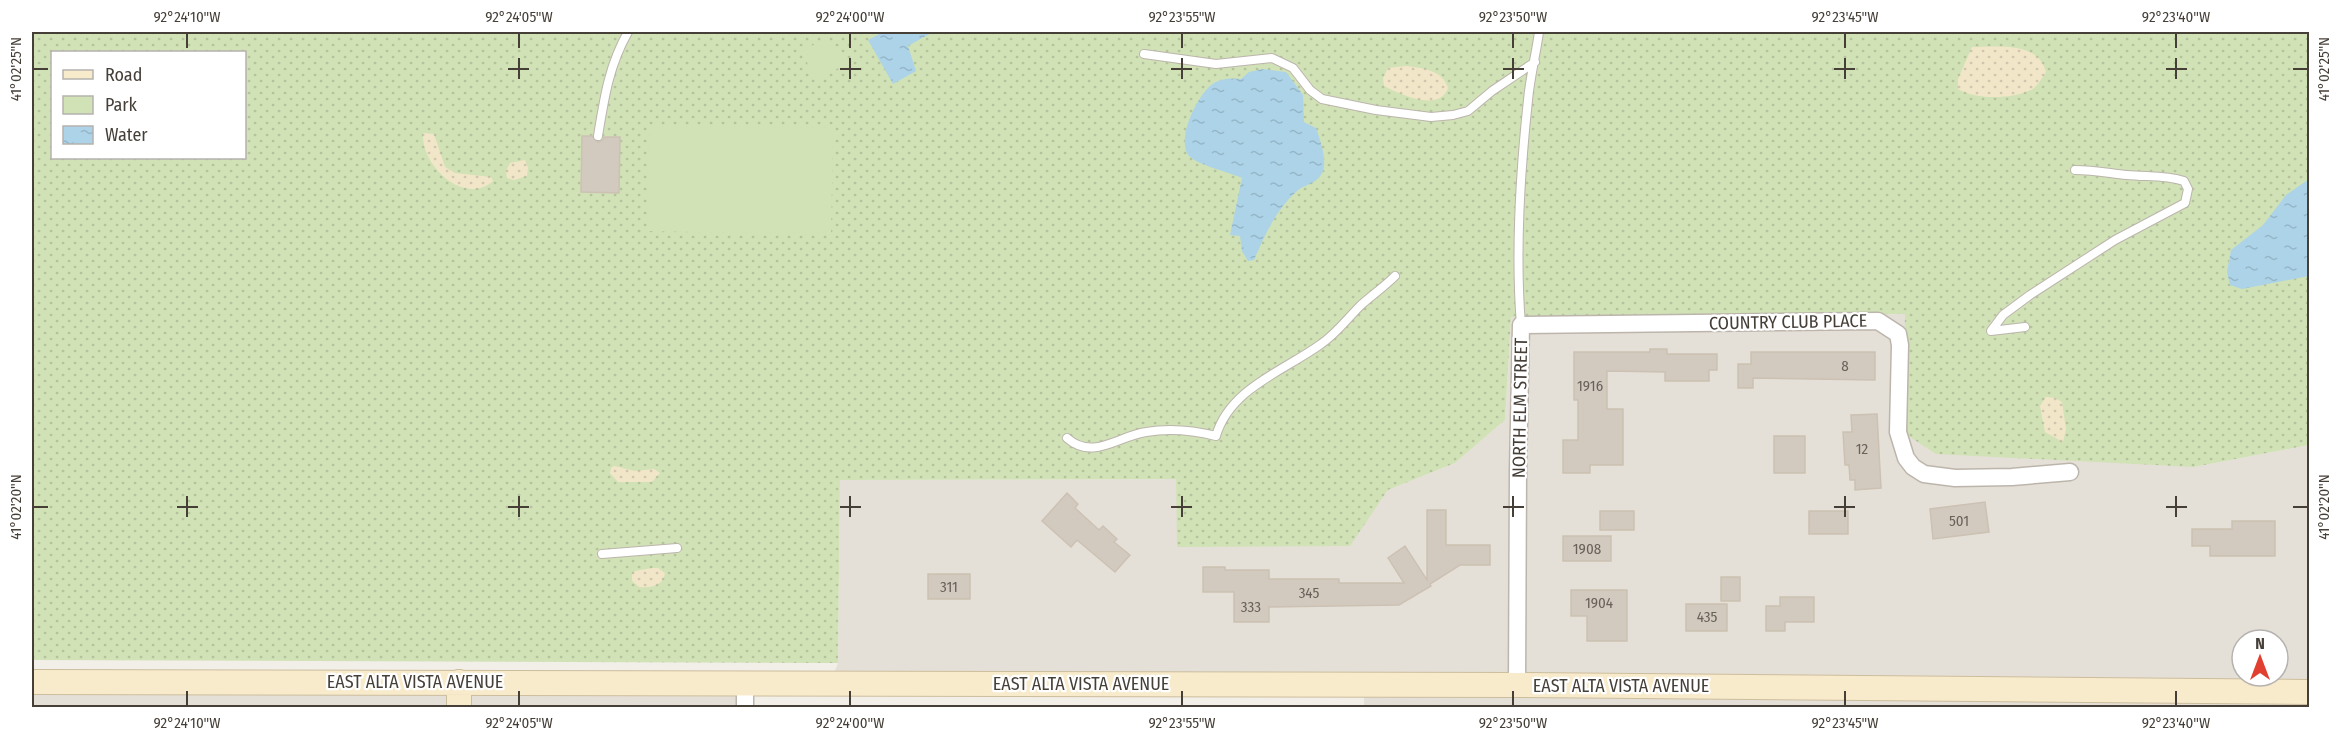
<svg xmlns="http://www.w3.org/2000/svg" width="2341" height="739" viewBox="0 0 2341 739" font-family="'Fira Sans Condensed',sans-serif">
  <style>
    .residential { fill: #e5e0d7; fill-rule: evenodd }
    .grass { fill: url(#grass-dots); fill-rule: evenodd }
    .sand { fill: url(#sand-dots) }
    .park { fill: #d1e2b6 }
    .water { fill: url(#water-ripples) }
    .building { fill: #d2cabf; stroke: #ccc1b3; stroke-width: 1.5 }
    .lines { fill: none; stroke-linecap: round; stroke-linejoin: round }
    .lane-casing { stroke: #bcb5ac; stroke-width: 10 }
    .street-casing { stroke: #bcb5ac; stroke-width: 19 }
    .secondary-casing { stroke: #ccbd9d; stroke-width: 26 }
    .lane { stroke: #fff; stroke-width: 8 }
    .street { stroke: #fff; stroke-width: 16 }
    .secondary { stroke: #f8ebcc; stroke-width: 24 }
    .ticks { fill: none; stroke: #453f38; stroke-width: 2 }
    .labels { text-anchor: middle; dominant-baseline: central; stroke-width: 4.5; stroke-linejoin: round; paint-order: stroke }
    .number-label { font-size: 15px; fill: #68625a }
    .street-label { font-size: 18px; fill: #453f38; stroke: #fff }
    .neatline { fill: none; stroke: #453f38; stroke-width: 2 }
    .ticks-label { font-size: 15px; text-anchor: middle; fill: #453f38 }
  </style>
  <defs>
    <pattern id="grass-dots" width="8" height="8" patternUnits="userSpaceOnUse" patternTransform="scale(1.5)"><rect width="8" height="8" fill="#d1e2b6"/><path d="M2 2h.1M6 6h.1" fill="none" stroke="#b5c39d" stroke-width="1.8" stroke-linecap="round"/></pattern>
    <pattern id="sand-dots" width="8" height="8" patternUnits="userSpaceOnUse" patternTransform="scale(1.5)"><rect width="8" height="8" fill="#f2e6c9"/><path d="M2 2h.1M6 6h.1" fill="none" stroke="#d1c6ad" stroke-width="1.8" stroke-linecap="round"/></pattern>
    <pattern id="water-ripples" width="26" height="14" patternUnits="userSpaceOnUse" patternTransform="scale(1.5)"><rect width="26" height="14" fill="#acd3e8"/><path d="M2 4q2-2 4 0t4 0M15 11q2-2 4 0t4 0" fill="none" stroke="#95b6c8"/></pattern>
  </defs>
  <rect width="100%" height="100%" fill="#f2eee8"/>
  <path class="residential" d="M1906,314l-3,88 291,65 115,-22v262l-945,1v-23l-534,-2 8,-20 2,-183 337,-1 172,67 39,-56 67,-27 50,-43 6,-103zM2242,640h36v36h-36z
    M32,682l713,1v24l-713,1z"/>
  <path class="grass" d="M32,32h2277v413l-115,22 -258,-13 -29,-19 -4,-33 2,-88 -394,3 -6,103 -50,43 -67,27 -38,56 -173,1 -1,-68 -336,1 -2,183 -806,-3zM52,52h192v106h-192z"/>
  <path class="sand" d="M1972,47c26,0 66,-6 74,25 -4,6 -9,15 -15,18 -19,9 -55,10 -73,-1v-10z
    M1406,66c16,2 37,4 42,22 -9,25 -48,6 -64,-2l-1,-8 5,-10z
    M423,133l11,1 11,33 10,6 36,4 2,4c-28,25 -72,-14 -70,-48z
    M525,160l3,8 -1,8 -13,4 -7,-2 -1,-7 4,-8z
    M2046,397l9,1 7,4 4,27 -3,13 -18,-10 -5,-26z
    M614,466l21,5 19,-2 6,4 -8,9h-34l-8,-9 1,-5z
    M652,568h6l7,5c-2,13 -14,15 -26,14l-7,-6v-7l3,-3z"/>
  <path class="park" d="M824,38l21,20v6l-27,16 -17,-27z
    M650,125l183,3 -2,107 -183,-4z"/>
  <path class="water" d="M883,32h50l-25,14 8,25 -23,13 -25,-44z
    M1263,69l23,3 17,23 1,27 12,6c4,12 12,33 6,45 -6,12 -18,11 -26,19 -21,19 -31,43 -42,68l-6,1 -6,-10 -2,-15 -10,-1 12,-57c-13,-6 -50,-14 -55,-25 -9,-18 11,-60 27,-70 10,-5 17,-5 27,-4l8,-7z
    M2309,179v97l-67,13 -12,-4 -3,-13 4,-22 32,-25 23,-30z"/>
  <path class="building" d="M582,136h10l6,6 5,-2 1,-3h16l-1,56 -38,-1z
    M1650,349h17v5h50v16h-8v11h-44v-9l-58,-1v38h16v56h-33v8h-27v-33h15v-40h-4v-48h76z
    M1751,352h124v28l-122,-2v10h-15v-24h13z
    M1877,414l4,74 -26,2v-10h-5l-1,-15h-4l-2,-33h9l-1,-17z
    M1774,436h31v37h-31z
    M1067,493l11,11 -3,4 24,22 4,-4 14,13 -3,3 16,13 -15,17 -38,-32 -6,7 -29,-26z
    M1985,502l4,30 -56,7 -3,-30z
    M1427,510h19v35h44v20h-30l-30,19 1,2 -32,19 -130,2v15h-35v-30h-31v-25h22v3h44v9h70v4h65l-16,-25 17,-12 22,34z
    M1600,511h34v19h-34z
    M1809,511h39v23h-39z
    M2232,521h43v35h-65v-10h-18v-17h40z
    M1563,536h48v25h-48z
    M928,574h42v25h-42z
    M1721,577h19v24h-19z
    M1571,590h56v51h-40v-25h-16z
    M1780,597h34v25h-29v9h-19v-25h14z
    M1686,604h41v27h-41z"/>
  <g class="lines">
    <g class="lane-casing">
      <path id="lane" d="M1144,54l72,10 56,-6 21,10 17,22 12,9 54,11 55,7 22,-2 15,-4 24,-20 43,-29
        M598,136c6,-37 11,-71 30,-104
        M1521,325c-6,-74 -1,-151 7,-225 2,-23 8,-46 11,-68
        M2025,327l-34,4 12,-16 27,-20 85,-55 70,-37 3,-14 -4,-8c-19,-6 -37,-4 -57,-6 -19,-2 -33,-5 -52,-5
        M1067,438c26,23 51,-2 79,-6 24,-4 46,-2 70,4 14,-48 68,-65 105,-92 15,-10 26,-25 39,-38 11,-10 24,-19 35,-30
        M602,554l75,-6"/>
    </g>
    <g class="street-casing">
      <path id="street" d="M745,683v25
        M1517,685l1,-214 3,-146 357,-4 20,13 2,11 -2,87 8,26 7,9 11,7 31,4 57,-1 58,-5"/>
    </g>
    <g class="secondary-casing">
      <path id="secondary" d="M32,682l1485,3 793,7
        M459,708v-26"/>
    </g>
    <use href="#lane" class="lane"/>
    <use href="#street" class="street"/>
    <use href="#secondary" class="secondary"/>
  </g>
  <path class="ticks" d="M187,33v15M519,33v15M850,33v15M1182,33v15M1513,33v15M1845,33v15M2176,33v15M519,58v21M850,58v21M1182,58v21M1513,58v21M1845,58v21M2176,58v21M33,69h15M508,69h21M840,69h21M1171,69h21M1503,69h21M1834,69h21M2166,69h21M2293,69h15M187,496v21M519,496v21M850,496v21M1182,496v21M1513,496v21M1845,496v21M2176,496v21M33,507h15M177,507h21M508,507h21M840,507h21M1171,507h21M1503,507h21M1834,507h21M2166,507h21M2293,507h15M187,691v15M519,691v15M850,691v15M1182,691v15M1513,691v15M1845,691v15M2176,691v15"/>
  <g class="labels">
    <g class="number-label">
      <text x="1845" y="366">8</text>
      <text x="1590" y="386">1916</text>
      <text x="1862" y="449">12</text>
      <text x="1959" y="521">501</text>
      <text x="1587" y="549">1908</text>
      <text x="949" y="587">311</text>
      <text x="1309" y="593">345</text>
      <text x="1599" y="603">1904</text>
      <text x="1251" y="607">333</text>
      <text x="1707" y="617">435</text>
    </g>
    <g class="street-label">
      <text transform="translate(1788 322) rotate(-1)">COUNTRY CLUB PLACE</text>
      <text transform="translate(1520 408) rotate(-89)">NORTH ELM STREET</text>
      <text x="415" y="682">EAST ALTA VISTA AVENUE</text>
      <text x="1081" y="684">EAST ALTA VISTA AVENUE</text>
      <text x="1621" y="686">EAST ALTA VISTA AVENUE</text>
    </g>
  </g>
  <rect width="2341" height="739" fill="none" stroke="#ffffff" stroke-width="66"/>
  <rect x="51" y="51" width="195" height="108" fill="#ffffff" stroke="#b5b2af" stroke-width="1.5"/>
  <rect x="63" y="70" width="30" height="9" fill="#f8ebcc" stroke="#b5b2af" stroke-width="1.5"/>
  <text x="105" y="81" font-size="18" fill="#453f38">Road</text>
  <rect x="63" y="96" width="30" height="18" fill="#d1e2b6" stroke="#b5b2af" stroke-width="1.5"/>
  <text x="105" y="111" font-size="18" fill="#453f38">Park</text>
  <rect x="63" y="126" width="30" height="18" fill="url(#water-ripples)" stroke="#b5b2af" stroke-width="1.5"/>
  <text x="105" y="141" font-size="18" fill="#453f38">Water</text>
  <g transform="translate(2260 658)"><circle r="28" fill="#ffffff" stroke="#b5b2af" stroke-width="1.5"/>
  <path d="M0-4.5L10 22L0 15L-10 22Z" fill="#e14031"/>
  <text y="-9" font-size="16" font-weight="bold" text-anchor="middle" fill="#453f38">N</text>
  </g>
  <rect x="33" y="33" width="2275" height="673" class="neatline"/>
  <g class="ticks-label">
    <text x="187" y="22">92°24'10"W</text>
    <text x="519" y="22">92°24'05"W</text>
    <text x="850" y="22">92°24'00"W</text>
    <text x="1182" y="22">92°23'55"W</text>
    <text x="1513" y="22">92°23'50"W</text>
    <text x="1845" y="22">92°23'45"W</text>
    <text x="2176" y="22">92°23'40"W</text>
    <text transform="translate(16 69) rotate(-90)" y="5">41°02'25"N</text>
    <text transform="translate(2324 69) rotate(-90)" y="5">41°02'25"N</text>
    <text transform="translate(16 507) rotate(-90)" y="5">41°02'20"N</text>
    <text transform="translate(2324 507) rotate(-90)" y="5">41°02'20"N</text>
    <text x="187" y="728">92°24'10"W</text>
    <text x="519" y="728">92°24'05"W</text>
    <text x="850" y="728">92°24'00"W</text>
    <text x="1182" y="728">92°23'55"W</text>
    <text x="1513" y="728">92°23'50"W</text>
    <text x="1845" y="728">92°23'45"W</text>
    <text x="2176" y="728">92°23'40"W</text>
  </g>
</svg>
